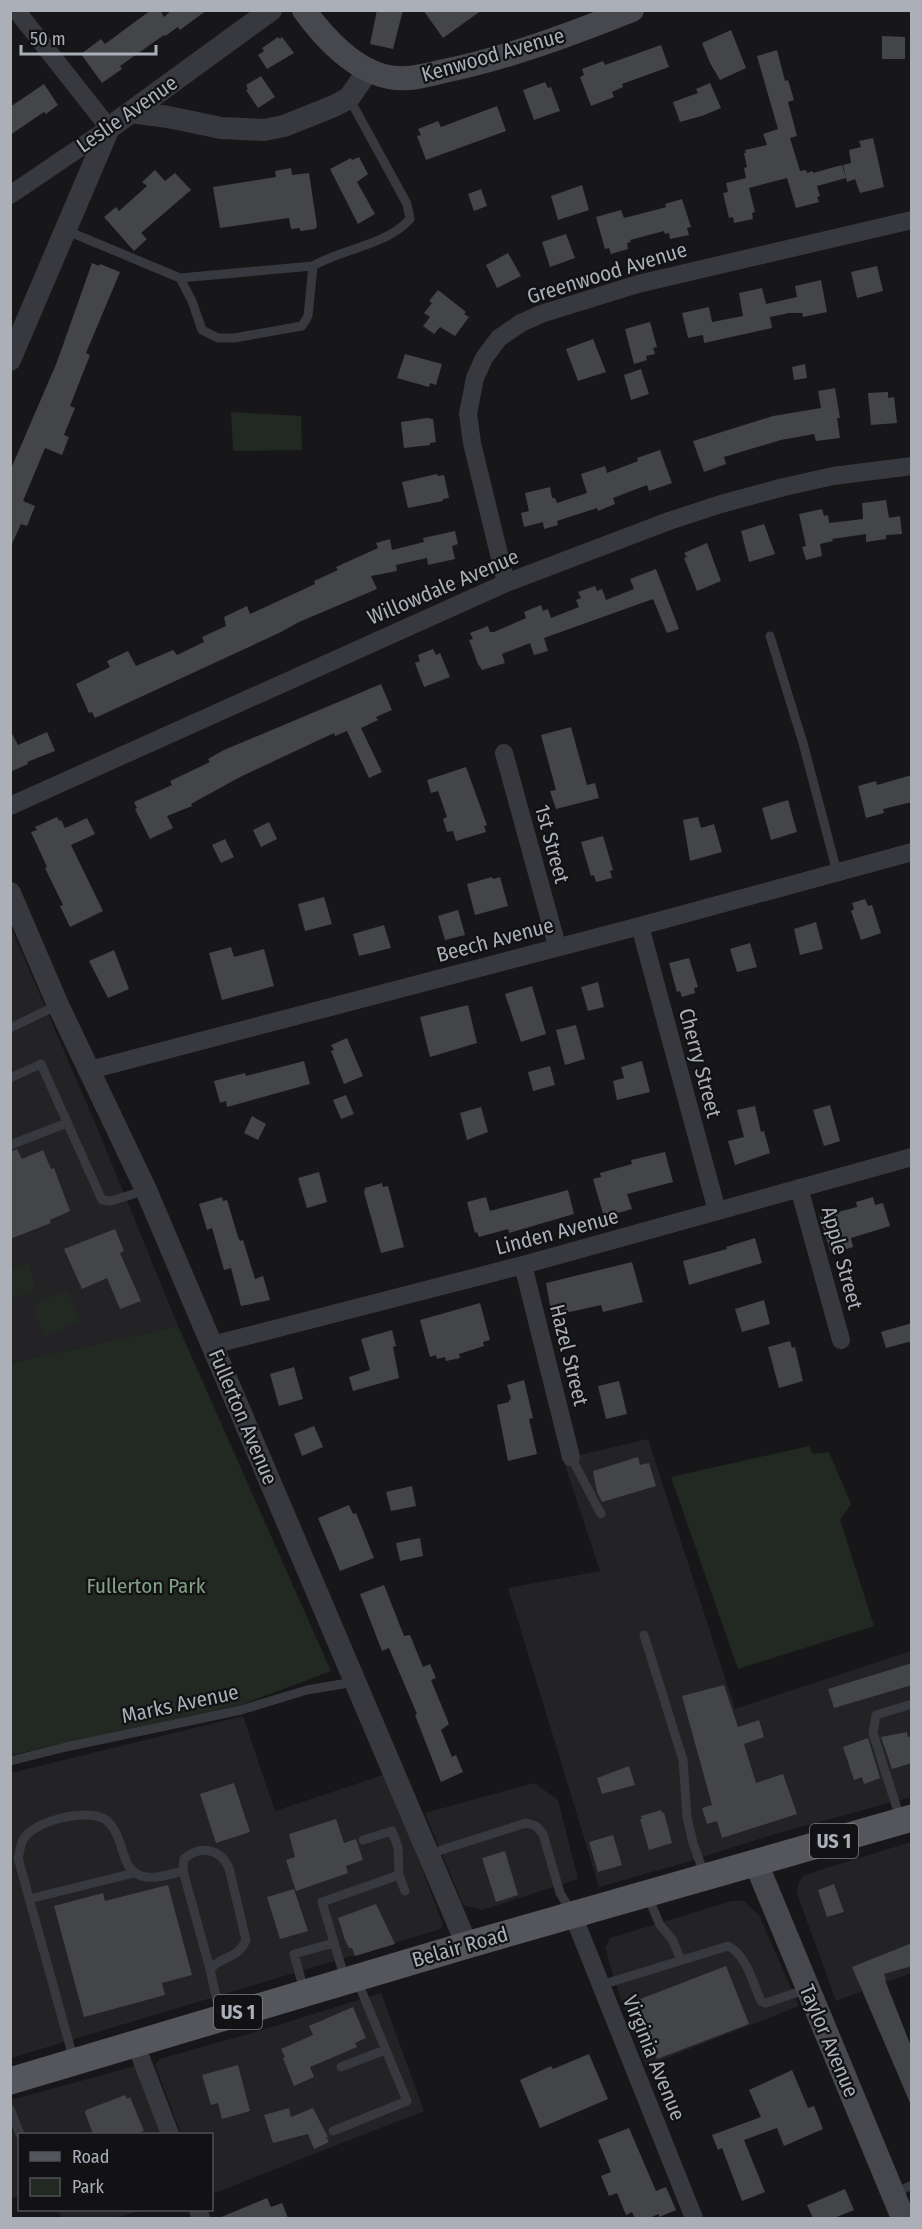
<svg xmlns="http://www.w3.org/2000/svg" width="922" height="2229" viewBox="0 0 922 2229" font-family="'Fira Sans Condensed',sans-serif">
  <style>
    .built { fill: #232326 }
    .green { fill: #212922 }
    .building { fill: #444549 }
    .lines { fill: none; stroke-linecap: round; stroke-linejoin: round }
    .service { stroke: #38393e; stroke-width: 9 }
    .minor { stroke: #38393e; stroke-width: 18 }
    .tertiary { stroke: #38393e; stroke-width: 22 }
    .secondary { stroke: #47484d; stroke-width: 24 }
    .primary { stroke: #55565c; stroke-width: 27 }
    .labels { text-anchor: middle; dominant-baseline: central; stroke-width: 4.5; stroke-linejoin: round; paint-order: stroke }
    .shield { fill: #121214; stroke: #7c8087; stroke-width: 1.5 }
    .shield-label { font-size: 20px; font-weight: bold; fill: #aaafb8 }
    .street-label { font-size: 21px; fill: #aaafb8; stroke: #121214 }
    .park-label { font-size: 21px; fill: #83a184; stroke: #121214 }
  </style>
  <rect width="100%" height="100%" fill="#171719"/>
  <path class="built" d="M10,925l91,212 77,189 -167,37z
    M648,1439l87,270 176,-58v146l-136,37 -88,28 -88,25 -91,-299 92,-17 -37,-112z
    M243,1716l32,95 111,-37 57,150 -2,5 -430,129v-285z
    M534,1783l24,17 20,79 -96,31 -19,-5 -38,-92z
    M911,1842v131l-75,28 -40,-110 3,-8 4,-7 20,-7z
    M732,1901h12l15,14 40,91 -153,60 -26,-69 -15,-49 5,-10z
    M381,1993l43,118 -212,83v-60h-31l-26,-69 5,-6 102,-29z
    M135,2066l27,68h-142l-1,62 -8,3v-99z
    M58,2210h87l-31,8h-52z"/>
  <path class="green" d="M231,412l70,4 1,34 -69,1z
    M29,1264l7,27 -25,7v-30z
    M68,1291l13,30 -36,15 -10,-23 3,-11z
    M178,1326l153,345 -90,34 -230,50v-392z
    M809,1446l4,8 16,-2 22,52 -11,16 34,106 -136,43 -67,-192z"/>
  <path class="building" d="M151,10h9l4,7 8,-7h35l-27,20 -2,-3 -13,9 -1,-1 -44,31 2,3 -20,14 -21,-29 20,-15 4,5z
    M377,10h26l-10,39 -23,-5z
    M423,10h59l-39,28z
    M731,30l15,38 -26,12 -10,-17 -8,-20z
    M882,36l23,1v22h-23z
    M278,37l2,2 2,-2 12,16 -27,16 -9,-14 6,-4 -2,-3z
    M661,45l8,22 -47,17 1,3 -11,5 2,5 -23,9 -11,-29 4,-2 -2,-6 21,-8 2,4z
    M777,50l8,31 3,-1 6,20 -6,2 9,34 -7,2 10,33 6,-1 1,3 6,-2v2l29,-8 4,13 -29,8 3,10 -3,1 2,5 -23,6 -9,-30 -38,10 6,24 -3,1 1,6 -19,4 -1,-6 -4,1 -6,-25 5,-1 -2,-9 20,-5 -2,-10 3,-1 -3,-14h2l-1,-3 22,-5 -4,-11 15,-5 -21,-73z
    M261,76l14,21 -17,11 -12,-18 2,-1 -2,-4z
    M545,82l3,6 3,-1 9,24 -26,9 -11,-30z
    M710,83l11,25 -19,8 -22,6 -7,-20 25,-9 -2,-4z
    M44,84l14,21 -12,9 -2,-2 -34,23v-28z
    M497,106l9,25 -80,29 -9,-24 4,-1 -3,-6 20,-8 3,6z
    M873,138l11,49 -24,6 -5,-14 -8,3 -4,-17 8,-2 -2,-13 12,-3 -2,-6z
    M359,157l9,17 -11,8 18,32 -17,10 -28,-55 21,-11 1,2z
    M291,168l1,7 17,-2 8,53 -2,3 -15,2v-3l-9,1 -2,-11 -69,10 -7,-41 63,-10 -1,-6z
    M155,170l10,11 10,-8 16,17 -50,43 6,6 -13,12 -30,-34 12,-10 3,4 28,-25 -5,-4z
    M582,185l7,25 -31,10 -7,-24z
    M481,189l6,17 -13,5 -6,-17z
    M682,199l9,28 -4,1 2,7 -19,4 -1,-6 -4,1 -1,-3 -34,9 1,2 -4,1 1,6 -17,5 -2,-6 -4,1 -9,-32 25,-7 3,8 35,-9 7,-2 -1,-3z
    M566,234l9,24 -25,9 -8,-25z
    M508,253l13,23 -24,12 -11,-23z
    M92,263l7,3 1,-2 20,8 -34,81 4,2 -20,51 5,2 -11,27 5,2 -7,18 -17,-7 -22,53 12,5 -8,20 -6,-2 -11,24v-77l47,-109z
    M877,266l6,25 -26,7 -6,-26z
    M821,280l6,32 -24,5 -1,-4h-13l-19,4 2,11 -68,15 -1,-8 -15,3 -6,-25 27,-6 3,15 31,-6 -4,-23 23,-5 4,16 31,-7 -2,-11z
    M438,290l28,22 -2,2 5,3 -14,19 -15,-9 -6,7 -11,-8 7,-9 -6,-4 8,-10 -3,-2z
    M650,322l7,25 -4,1 2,6 -9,2 1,4 -13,4 -9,-35z
    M593,339l13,33 -28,9 -12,-32z
    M405,354l37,10 -6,21 -6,-2 -1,4 -32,-9z
    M805,364l2,14 -13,2 -2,-13z
    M641,369l8,25 -18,6 -7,-25z
    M835,388l5,30h-3l3,20 -24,3 -2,-7 -33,6 -57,17 2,7 -22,8 -11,-31 80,-25 48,-8 -3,-17z
    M888,392v6l6,-1 3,26 -26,2 -3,-32z
    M427,418l6,1 3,23 -6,1v2l-26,3 -3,-26z
    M660,450l12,33 -23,8 -2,-6 -34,13 2,6 -17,7 -1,-3 -40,13 1,4 -14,4 -1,-7 -19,5 -3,-14 8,-2 -4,-18 25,-6 2,11h3l2,5 30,-10 -6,-19 24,-8 2,7 31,-12 -1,-3z
    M437,474l1,2 6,-1 5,23 -6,1v2l-35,7 -6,-26z
    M886,500l3,18 11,-2 2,18 -16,1v4l-20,3v-8l-34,5 1,2 -13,3 2,12 -16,4 -4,-13 4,-1 -7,-32 23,-5 2,7 4,-1 1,8 34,-4 -1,-16z
    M764,524l11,30 -26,8 -8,-31z
    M455,531l3,13 -6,2 3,13 -27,6 -1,-7 -31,7 1,6 -26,5 6,13 -78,33 -20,11 -184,85 -3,-6 -3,1 -13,-29 34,-17 -3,-6 21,-10 8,15 37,-16 4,5 27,-13 -2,-5 24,-11 -2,-9 23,-11 3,8 65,-30 -1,-3 24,-11 -2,-3 42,-19 -2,-5 14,-4 2,11 32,-8 -1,-4z
    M707,543l14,38 -24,10 -13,-33 3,-1 -3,-4z
    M656,569l23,60 -12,4 -14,-34 -109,39 4,13 -14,4 -4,-12 -28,11 3,9 -23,7 -4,-6 -9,-24 4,-1 -3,-6 18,-7 2,6h4l32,-14 -2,-6 17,-7 2,6 5,-2 3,9 28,-11 -3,-7 5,-2 -3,-6 17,-6 2,5 5,-2 4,11 28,-11 -4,-10z
    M433,649l3,6 4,-2 10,24 -26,10 -9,-24 5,-2 -2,-6z
    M381,684l11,26 -16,7 2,3 -17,8 21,44 -13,6 -22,-47 -12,5 -1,-3 -94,44 -49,27 1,2 -25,10 6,12 -23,11 -15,-30 2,-1 -3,-6 38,-17 -2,-4 40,-19 -2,-3 16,-9z
    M571,727l16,58 8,-2 4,15 -43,11 -6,-18 6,-1 -15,-55z
    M10,730l8,15 29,-13 8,19 -28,11 1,2 -18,8z
    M466,767l21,58 -3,1 2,6 -30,9 -3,-10 -6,1 -4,-13 4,-2 -9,-26 -7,2 -4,-13z
    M912,775v27l-29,7 1,4 -18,5 -8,-32 18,-5 1,4z
    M788,800l9,32 -26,8 -9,-32z
    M57,817l2,4 2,-1 4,8 22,-10 8,16 -24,11 32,66 -33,16 -10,-21 3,-1 -18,-37 2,-1 -16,-35 6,-2 -2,-3z
    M698,817l3,11 13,-4 8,28 -32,9 -7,-41z
    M269,822l8,17 -16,8 -8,-17z
    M603,836l10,34 -3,1 2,7 -16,4 -2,-7 -3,1 -10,-34z
    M225,839l9,18 -13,6 -9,-18z
    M492,877l1,2 7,-2 8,29 -33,9 -8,-31z
    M324,897l8,27 -27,7 -7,-27z
    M865,899l3,7 4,-1 9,28 -20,7 -10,-29 3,-2 -2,-6z
    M458,910l7,25 -20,5 -7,-24z
    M816,922l7,27 -23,6 -6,-26z
    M384,925l7,23 -32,8 -6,-22z
    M750,943l7,24 -20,5 -7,-23z
    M231,947l3,10 30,-8 10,37 -52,14 -13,-47z
    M114,950l15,39 -21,9 -19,-37z
    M689,958l9,29 -4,1 1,5 -13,4 -2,-6 -3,1 -8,-29z
    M598,982l6,25 -16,4 -7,-24z
    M532,986l14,48 -25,8 -16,-48z
    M468,1005l9,38 -47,14 -10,-40z
    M576,1025l9,34 -20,6 -9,-35z
    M347,1038l16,38 -19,8 -13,-33 3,-1 -3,-5z
    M304,1061l6,23 -83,23 -1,-6 -6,2 -6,-22 31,-8 1,3z
    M642,1061l8,31 -33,8 -4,-19 11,-3 -3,-11z
    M550,1066l5,19 -22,6 -5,-19z
    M346,1095l8,19 -13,5 -8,-19z
    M830,1105l10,36 -16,5 -11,-36z
    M755,1106l6,26 3,-1 6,22 -35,12 -7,-24 16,-4 -7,-27z
    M481,1107l7,25 -21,8 -7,-27z
    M252,1116l14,8 -8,16 -14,-7z
    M17,1149l5,10 21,-9 8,19 3,-1 16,43 -20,9 1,3 -41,16v-87z
    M665,1152l8,30 -46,12 5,15 -28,8 -11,-38 8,-2 -1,-4 32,-9 -1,-4z
    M319,1172l8,30 -20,6 -9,-30z
    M382,1183l1,4 5,-1 16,61 -23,6 -17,-61 1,-4z
    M568,1190l6,24 -65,19 -1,-4 -29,8 -2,-5 -2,1 -8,-31 19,-5 4,14z
    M222,1197l1,4 4,-1 11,37 2,4 3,-1 12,39 8,-3 7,24 -29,6 -10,-38 -7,2 -12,-42 -5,2 -8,-26z
    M873,1197l2,8 8,-2 7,23 -39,12 2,9 -22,7 -11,-37 37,-10 -1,-5z
    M115,1229l9,22 -4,2 21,48 -21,8 -13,-31 -25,11 -18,-40z
    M755,1238l7,25 -73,22 -6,-24 44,-12 -1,-2z
    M632,1262l11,40 -40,10 -2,-7 -49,11 -6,-33z
    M764,1300l6,24 -28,8 -7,-23z
    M480,1303l10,37 -7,2 1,4 -25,8 1,4 -14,3 -1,-4 -8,2 -1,-4 -6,2 -10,-37z
    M912,1323v18l-26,7 -5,-16z
    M392,1330l4,16 -3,1 6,31 -46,13 -4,-14 21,-7 -9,-31z
    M790,1341l2,7 3,-1 8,34 -24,7 -11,-41z
    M294,1367l9,32 -24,7 -9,-32z
    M524,1380l9,38 -4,1 8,35 -29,7 -11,-56 12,-3v-2l2,-1 -4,-14z
    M619,1381l8,33 -21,5 -8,-33z
    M314,1426l9,21 -21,9 -8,-22z
    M638,1457l2,8 9,-2 7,23 -54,16 -5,-10 -4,-21z
    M412,1486l4,20 -25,5 -5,-19z
    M349,1505l4,9 3,-1 18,45 -34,13 -22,-53z
    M420,1538l3,18 -23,5 -4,-18z
    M384,1585l20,51 6,-1 13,32 7,-3 6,14 -5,2 18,44 -8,6 11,27 4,-2 7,17 -22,10 -26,-67 2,-1 -28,-66 -7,3 -22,-57z
    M912,1663v22l-78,23 -6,-19z
    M724,1685l14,42 21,-7 5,17 -20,7 12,39 27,-9 14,40 -75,24 -5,-17 -10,3 -5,-16 10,-3 -30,-109z
    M907,1732l1,5 4,-1v27l-20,6 -11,-32z
    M868,1738l12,40 -16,6 -2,-7 -8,3 -11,-33z
    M629,1766l6,19 -33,9 -5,-16z
    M234,1783l16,49 -34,11 -16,-49z
    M661,1810l1,3 2,-1 8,31 -23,7 -9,-31h2l-1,-3z
    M336,1819l8,24 12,-4 7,21 -17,6 2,7 -52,18 -10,-31 9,-3 -6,-23z
    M613,1835l9,30 -24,7 -9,-30z
    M505,1851l13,44 -22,7 -14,-44z
    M834,1884l10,28 -17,5 -9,-27z
    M168,1885l24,90 -30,8 3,12 -81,22 -30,-111 49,-13 2,8z
    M294,1889l14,42 -28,8 -13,-42z
    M376,1904l19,40 -40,12 -3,-8h-3l-4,-8 -7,-22z
    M912,1943v23l-28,8 2,5 -1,1 27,69 -1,56 -59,-138z
    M726,1966l23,58 -92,35 -22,-58z
    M353,2007l13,31 -11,5 2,4 -47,20 4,10 -20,9 -11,-28 2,-1 -4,-8 32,-14 -4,-9z
    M589,2054l19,45 -68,29 -20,-48 31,-14 2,3z
    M238,2065l12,46 -28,8 -4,-16 -7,2 -9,-30z
    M792,2070l16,38 6,-2 9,23 -39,17 -7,-18 -33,12 21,52 -23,9 -20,-53 -4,2 -6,-15 49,-18 -12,-27z
    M125,2095l2,4 3,-2 14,34 -10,3h-41l-8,-21 1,-3z
    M289,2108l2,9 22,-9 15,29h-2l3,5 -15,7 -6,-15 -35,9 -9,-28z
    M629,2128l27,63 10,-4 10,23 -17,7v-3l-10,4h-14l-3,-6 -6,3 -9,-22 -8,3 -8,-20 10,-4 -13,-32z
    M845,2189l9,21 -20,8h-21l-6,-13z
    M267,2198l4,9 11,-4 6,15h-69z"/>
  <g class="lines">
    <path class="service" d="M65,230l115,48 133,-12c30,-18 73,-20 97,-47l-3,-15 -58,-106
      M180,278l12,23 10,29 16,8h16l68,-12 6,-10 5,-50
      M770,636l33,107 34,129
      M10,1028l48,-23
      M10,1078l31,-14 61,136 9,1 35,-11
      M10,1145l57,-22
      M571,1457l30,57
      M644,1635l39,125 4,57 6,26 12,33
      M10,1761l56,-14 175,-37 66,-20 47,-8
      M900,1818l-27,-85 3,-18 36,-11
      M363,1840l29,-9 6,16 1,28
      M429,1854l97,-31 10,3 7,8 17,59 12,20
      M648,1897l12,28 12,14 9,21
      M29,1899l105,-26
      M210,1969c13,-14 28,-10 36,-29l-17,-72c-9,-20 -29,-23 -45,-9l-1,12 27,98 10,46
      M345,1979l-23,-77 77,-27 6,16
      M601,1985l127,-39c18,8 25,38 33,55l5,2 41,-14
      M304,1990l-10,-36 40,-11
      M74,2061l-56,-203c2,-5 2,-13 5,-18 9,-19 66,-33 83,-20 18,15 14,41 28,52 13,11 35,2 49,-1
      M341,2067l44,-17
      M10,2109l10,25
      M333,2131l74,-30 -50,-121
      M895,2193l17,-8"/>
    <path class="minor" d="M10,195l99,-67 -93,-118
      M506,583l-34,-140 -4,-29 7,-36 9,-20 15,-20 22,-15 20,-9 97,-30 274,-64
      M504,753l53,193
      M10,806l496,-223 163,-62 52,-17 63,-17 49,-11 79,-10
      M640,926l77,285
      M90,1070l550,-144 272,-74
      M799,1188l42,152
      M523,1265l48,192
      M212,1345l311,-80 389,-108
      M573,1915l121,303
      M136,2045l34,89
      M198,2210l3,8"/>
    <path class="tertiary" d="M131,112l37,5 53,11 43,2 20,-4 50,-20 15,-8 20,-29
      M10,360l99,-232 162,-118
      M10,893l48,112 88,185 321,755"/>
    <path class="secondary" d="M304,10c20,28 51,61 85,67 18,4 38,-2 55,-6 64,-13 127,-37 188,-61
      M756,1863l147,355"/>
    <path class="primary" d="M10,2081l457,-136 445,-127"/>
  </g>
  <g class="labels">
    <g class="shield">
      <rect x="810" y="1824" width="48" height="34" rx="4.5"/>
      <rect x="214" y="1995" width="48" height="34" rx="4.5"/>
    </g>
    <g class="shield-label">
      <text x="834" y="1841">US 1</text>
      <text x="238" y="2012">US 1</text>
    </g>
    <g class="street-label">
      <text transform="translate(493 55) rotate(-16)">Kenwood Avenue</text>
      <text transform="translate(127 114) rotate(-35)">Leslie Avenue</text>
      <text transform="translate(607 273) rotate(-17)">Greenwood Avenue</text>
      <text transform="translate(443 587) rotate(-23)">Willowdale Avenue</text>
      <text transform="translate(552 844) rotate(75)">1st Street</text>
      <text transform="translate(495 940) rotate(-15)">Beech Avenue</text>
      <text transform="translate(700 1063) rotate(75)">Cherry Street</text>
      <text transform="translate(557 1232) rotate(-15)">Linden Avenue</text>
      <text transform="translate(842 1258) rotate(75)">Apple Street</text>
      <text transform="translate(569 1355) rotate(76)">Hazel Street</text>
      <text transform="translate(243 1417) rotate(67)">Fullerton Avenue</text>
      <text transform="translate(180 1704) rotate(-12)">Marks Avenue</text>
      <text transform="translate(460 1947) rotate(-16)">Belair Road</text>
      <text transform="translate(829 2041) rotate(67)">Taylor Avenue</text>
      <text transform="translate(654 2058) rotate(68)">Virginia Avenue</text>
    </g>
    <g class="park-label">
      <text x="146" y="1586">Fullerton Park</text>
    </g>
  </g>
  <rect width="922" height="2229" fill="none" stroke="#aaafb8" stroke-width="24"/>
  <rect x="18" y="2133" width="195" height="78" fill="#121214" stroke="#4f5156" stroke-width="1.5"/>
  <rect x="30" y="2152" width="30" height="9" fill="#55565c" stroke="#4f5156" stroke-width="1.5"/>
  <text x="72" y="2163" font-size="18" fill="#aaafb8">Road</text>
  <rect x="30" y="2178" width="30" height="18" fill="#212922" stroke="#4f5156" stroke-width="1.5"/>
  <text x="72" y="2193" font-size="18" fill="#aaafb8">Park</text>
  <path d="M21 45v9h135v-9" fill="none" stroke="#aaafb8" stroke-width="3"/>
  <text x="30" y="45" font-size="18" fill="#aaafb8" stroke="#121214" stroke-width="4.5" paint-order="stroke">50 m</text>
</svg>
